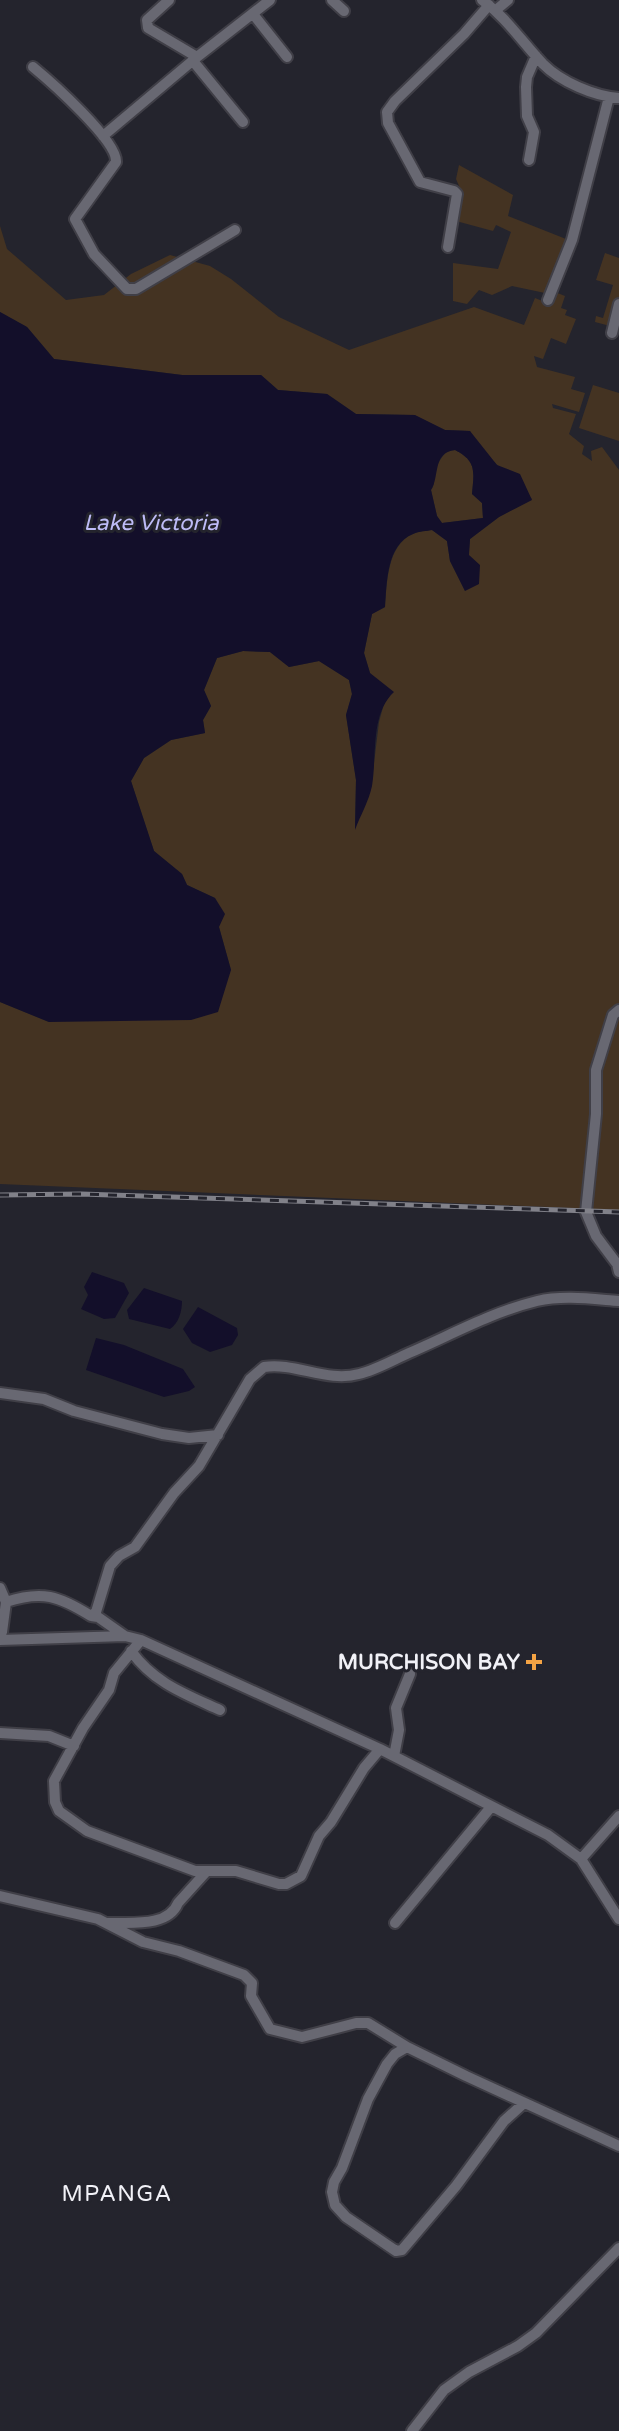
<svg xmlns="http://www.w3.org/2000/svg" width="619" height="2431" viewBox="0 0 619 2431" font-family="'Varela Round',sans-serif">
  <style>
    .green { fill: #432 }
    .water { fill: #130f2a; fill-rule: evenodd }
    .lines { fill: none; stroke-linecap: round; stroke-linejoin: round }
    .street-casing { stroke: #403f47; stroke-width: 14 }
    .street { stroke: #686872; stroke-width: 10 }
    .rail-casing { stroke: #818189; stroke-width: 5 }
    .rail { stroke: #24242d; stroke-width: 3; stroke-dasharray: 9; stroke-linecap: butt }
    .poi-dot { fill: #f4a344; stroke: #24242d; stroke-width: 2 }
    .labels { text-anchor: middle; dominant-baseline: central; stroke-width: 6; stroke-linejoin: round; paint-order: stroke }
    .poi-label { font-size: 21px; font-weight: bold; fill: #f1f1f7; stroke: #24242d; text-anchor: end }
    .water-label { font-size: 22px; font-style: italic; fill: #bdbbf6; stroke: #24242d }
    .neighbourhood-label { font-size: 22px; letter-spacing: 1.5px; fill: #f1f1f7; stroke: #24242d }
  </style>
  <rect width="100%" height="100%" fill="#24242d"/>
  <path class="green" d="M459,165l54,30 -5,21 58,23 -21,54 -33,-7 -20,9 -13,-5 -12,14 -14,-3v-38l45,6 13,-37 -15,-7 -3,6 -37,-10 7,-26 -7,-16z
    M0,226l7,23 59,51 38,-5 27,-21 39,-19 40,11 21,13 48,38 70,33 125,-43 50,18 11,-27 15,6 5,-12 10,4 -4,12 6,2 -2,5 11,4 -10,25 -15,-6 -8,21 -9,-3 3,11 38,10 -4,12 14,4 -6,19 -27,-8 1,4 23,6 -7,20 15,12 -2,8 10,7 -1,-10 11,-4 17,23v740l-619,-26v-182l49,20 182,-52 -12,-43 -4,-29 -28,-13 -5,-11 -28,-23 -23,-70 13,-23 27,-18 34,-7 -2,-13 8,-14 -7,-16 13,-32 26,-7 27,1 19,15 30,-6 30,19 3,14 -6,21 10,65 -1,48 16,-40 8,-66 6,-22 -15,-27 -6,-20 8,-39 13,-7c2,-24 2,-62 28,-73 6,-3 13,-3 19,-4l15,11 3,20 15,30 5,-52 29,-22 33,-18 -57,-56 -5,-12 -25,-1 -31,-15 -58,-1 -29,-20 -49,-4 -17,-15h-79l-128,-16 -27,-32 -27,-15z
    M605,253l14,5v39l-9,29 -15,-4 1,-6 7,2 10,-33 -17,-5z
    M593,385l26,8v48l-40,-13z
    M455,450c22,11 19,22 17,44l10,9 1,15 -41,5 -5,-7 -6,-26c4,-6 3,-8 3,-15 2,-10 7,-17 13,-24z"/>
  <path class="water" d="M0,312l27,15 27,32 128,16h79l17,15 49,4 29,20 59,1 30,15 25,1 27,34 23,9 12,26 -33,17 -29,22 -1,16 11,10 -1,19 -14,7 -15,-30 -3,-20 -15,-11c-5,1 -13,1 -19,4 -27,11 -26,49 -28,73l-13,7 -8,39 6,20 24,19c-24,22 -17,64 -22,94 -3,15 -12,30 -17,44l1,-50 -10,-65 6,-21 -3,-14 -30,-19 -30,6 -19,-15 -27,-1 -26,7 -13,32 7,16 -8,14 2,13 -34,7 -27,18 -13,23 23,70 28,23 5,11 28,13 10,16 -6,13 12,43 -13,42 -27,8 -142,2 -49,-20zM455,450c22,11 19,22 17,44l10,9 1,15 -41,5 -5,-7 -6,-26c9,-14 1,-37 24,-40z
    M92,1272l32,11 5,10 -14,25 -11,1 -23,-10 7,-14 -4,-8z
    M144,1288l38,13c0,10 -3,22 -12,28l-41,-10 -2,-9z
    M198,1307l39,21 1,7 -6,10 -22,7 -18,-9 -9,-14z
    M96,1338l28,7 59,24 12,18 -6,4 -25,6 -78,-27z"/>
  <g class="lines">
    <g class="street-casing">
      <path id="street" d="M169,0l-22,20 1,8 49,29
        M332,0l12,11
        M482,0c25,18 40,42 61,64 18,18 51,32 76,34
        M496,10l12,-10
        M253,14l34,43
        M193,61l50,61
        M33,67c17,14 85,74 83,95l-41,57 19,35 33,35h9l99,-59
        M103,136l94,-79 73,-57
        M529,160l5,-28 -7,-16 -1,-29 1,-10 9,-21
        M448,247l9,-53 -3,-3 -34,-9 -32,-59 -1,-11 8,-11 69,-67 25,-29
        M548,300l24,-60 37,-143
        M612,333l7,-29
        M619,1010l-6,5 -17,55v44l-10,98 10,24 21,28 2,8
        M0,1393l44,6 30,12 88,23 27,4 29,-3
        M0,1588l6,14 -4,30
        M6,1602c36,-12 53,-6 85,14
        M125,1636l-27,-19 -7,-1 5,-4 14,-46 9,-10 16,-9 39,-54 25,-27 51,-87 14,-12c31,-5 63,16 95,7 17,-4 34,-14 50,-21 42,-18 83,-41 128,-52 26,-6 55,-2 82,0
        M0,1640l125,-4 16,4 239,109 168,86 33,24 38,60
        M141,1640l-27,33 -5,17 -26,38 -29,53 1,21 4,9 28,20 108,40h41l43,13h7l15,-8 18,-40 12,-14 33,-54 16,-19
        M131,1651c23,32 54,43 89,59
        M0,1733l49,3 25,10
        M394,1756l5,-26 -3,-22 14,-34
        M581,1859l38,-43
        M0,1896l98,23 45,23 36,9 65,24 8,8 -1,13 19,33 32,8 54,-14h12l39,24 59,29 153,70
        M107,1923c22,-1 61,5 71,-20l28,-31
        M395,1923l96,-116
        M407,2047l-12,7 -8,10 -19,35 -26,69 -8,14 -2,10 3,13 11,12 50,34 6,-1 54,-64 48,-65 20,-18
        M412,2431l32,-41 25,-18 49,-26 18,-13 83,-85"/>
    </g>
    <use href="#street" class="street"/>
    <g class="rail-casing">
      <path id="rail" d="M0,1195l81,-1 538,18"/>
    </g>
    <use href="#rail" class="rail"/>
  </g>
  <path class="poi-dot" d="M531 1653h6v6h6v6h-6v6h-6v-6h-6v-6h6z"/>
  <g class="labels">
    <g class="poi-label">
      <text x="520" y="1662">MURCHISON BAY</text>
    </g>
    <g class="water-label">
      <text x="151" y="523">Lake Victoria</text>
    </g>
    <g class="neighbourhood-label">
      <text x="117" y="2194">MPANGA</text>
    </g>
  </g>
</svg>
